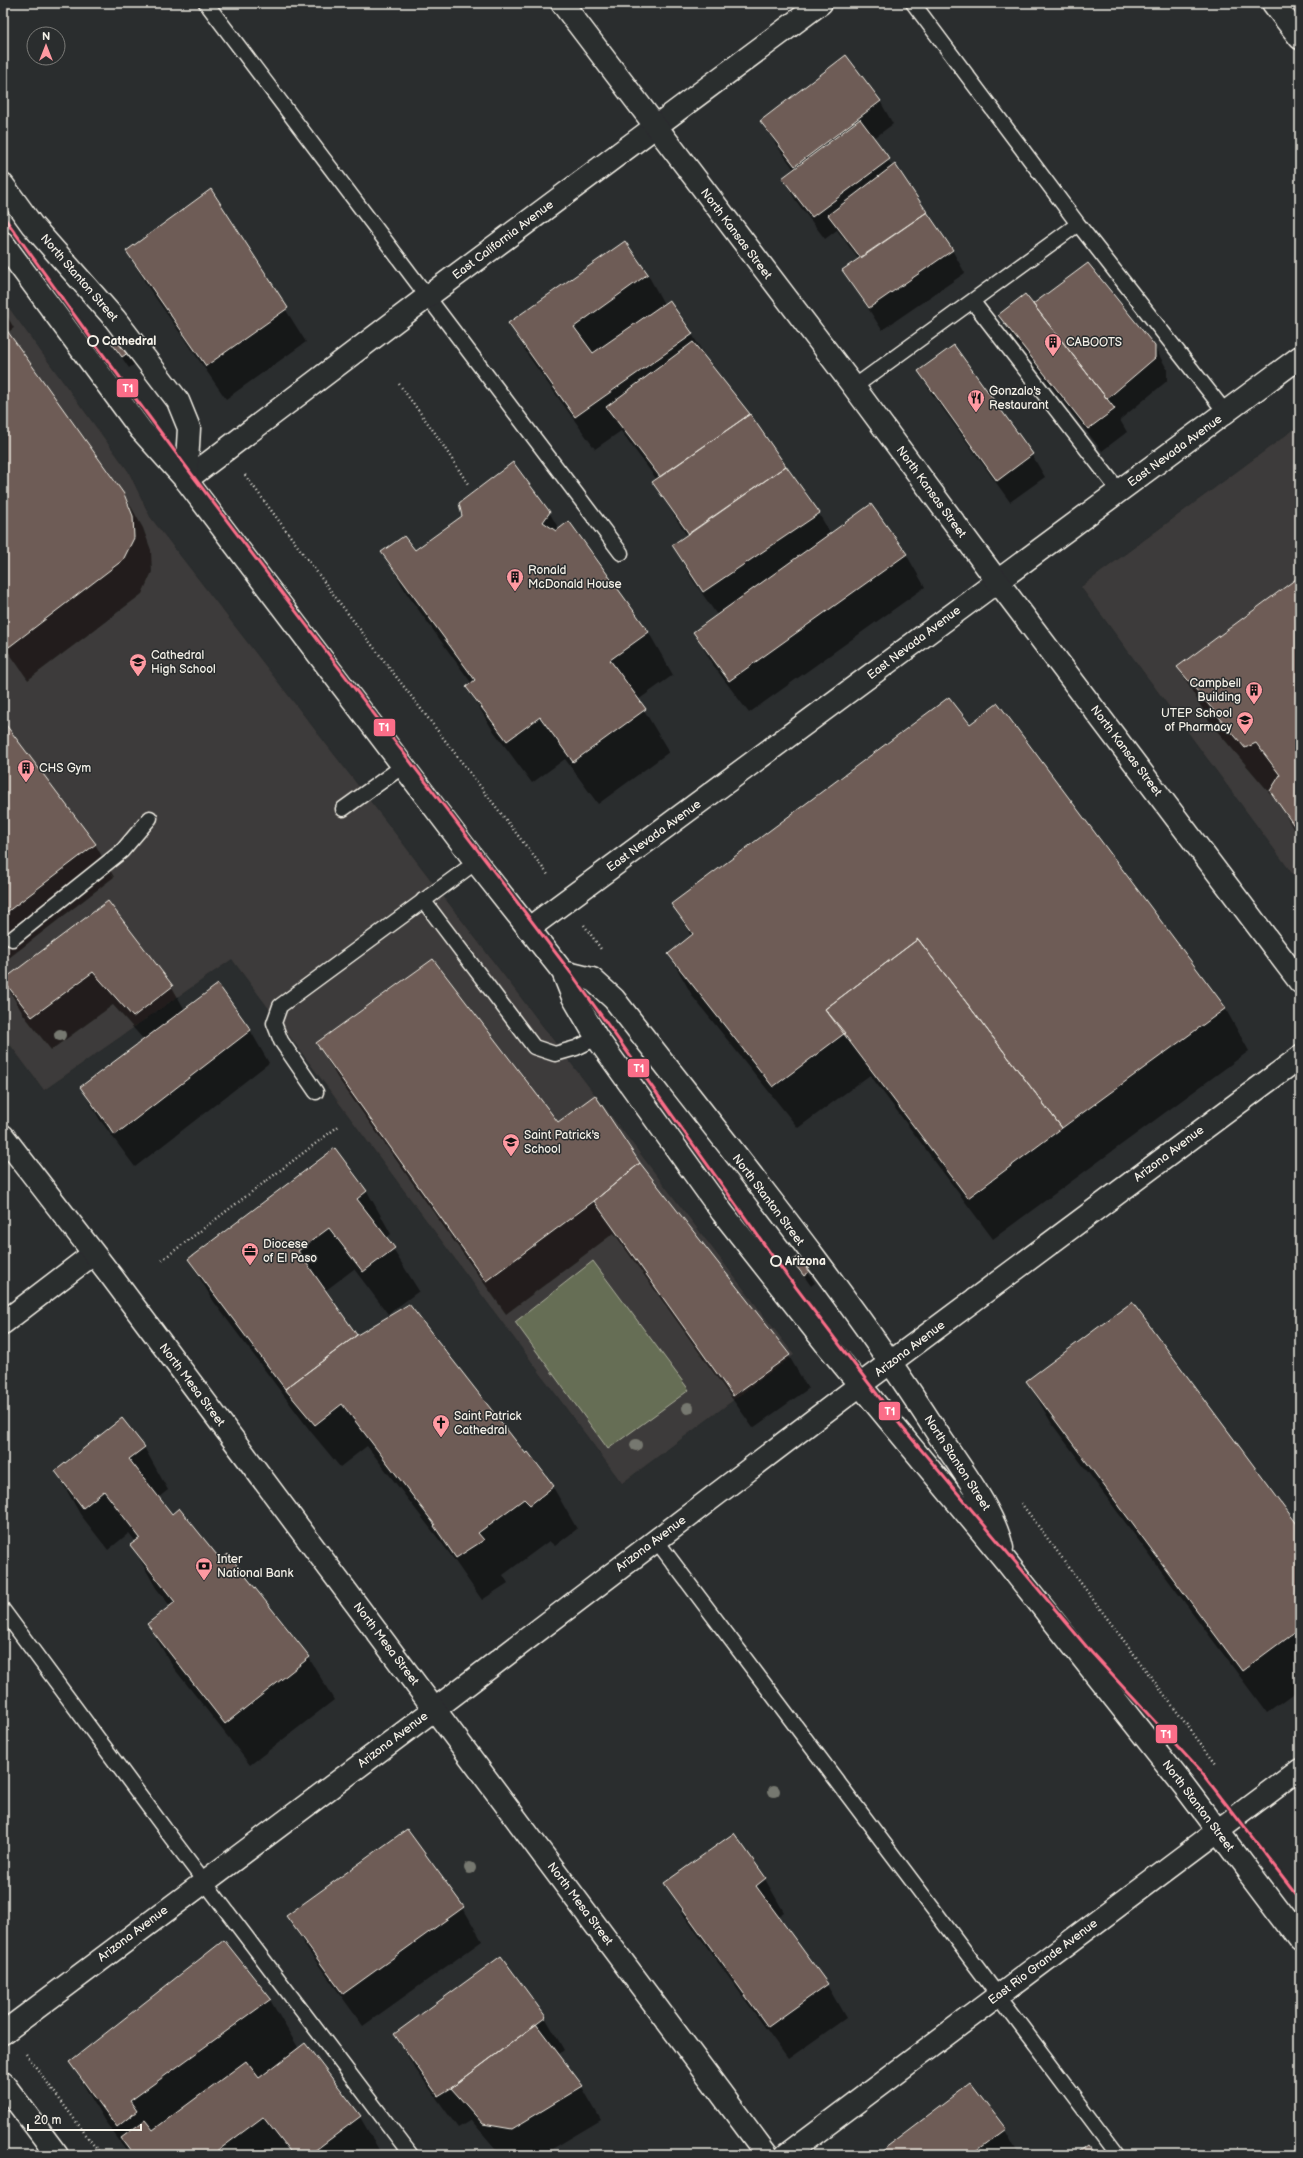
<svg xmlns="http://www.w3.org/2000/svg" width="1303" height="2158" viewBox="0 0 1303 2158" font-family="'Balsamiq Sans',sans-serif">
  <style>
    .built { fill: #3e3b3a }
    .grass { fill: #666e54; stroke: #adb09e }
    .shadow { fill: #0007 }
    .building { fill: #6e5c56; stroke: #f4f1e8 }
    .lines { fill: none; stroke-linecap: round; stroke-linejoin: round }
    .lane-casing { stroke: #f4f1e8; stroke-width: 17 }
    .street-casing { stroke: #f4f1e8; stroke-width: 25 }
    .secondary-casing { stroke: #f4f1e8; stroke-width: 25 }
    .primary-casing { stroke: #f4f1e8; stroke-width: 25 }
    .path { stroke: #f4f1e8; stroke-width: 2.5; stroke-dasharray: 1 3; stroke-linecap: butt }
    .lane { stroke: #2a2d2e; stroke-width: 14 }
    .street { stroke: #2a2d2e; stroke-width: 22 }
    .secondary { stroke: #2a2d2e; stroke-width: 22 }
    .primary { stroke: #2a2d2e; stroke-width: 22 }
    .tram-1-casing { stroke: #2a2d2e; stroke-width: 6 }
    .tram-1 { stroke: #fb6d88; stroke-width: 3 }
    .tree { fill: #76786f }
    .stop-dot { fill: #2a2d2e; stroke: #f4f1e8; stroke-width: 2 }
    .labels { text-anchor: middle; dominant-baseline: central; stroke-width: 3; stroke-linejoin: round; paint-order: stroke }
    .street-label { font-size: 12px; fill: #f4f1e8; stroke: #2a2d2e }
    .stop-label { font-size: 12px; font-weight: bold; fill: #f4f1e8; stroke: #2a2d2e; text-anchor: start }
    .poi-label { font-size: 12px; fill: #f4f1e8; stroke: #2a2d2e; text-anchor: start }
    .line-badge { stroke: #2a2d2e; stroke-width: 1.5 }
    .badge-label { font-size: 11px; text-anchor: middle; font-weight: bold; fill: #fff }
  </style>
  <rect width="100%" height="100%" fill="#2a2d2e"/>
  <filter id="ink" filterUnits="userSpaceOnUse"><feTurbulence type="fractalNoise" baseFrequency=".025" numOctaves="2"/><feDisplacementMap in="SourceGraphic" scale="8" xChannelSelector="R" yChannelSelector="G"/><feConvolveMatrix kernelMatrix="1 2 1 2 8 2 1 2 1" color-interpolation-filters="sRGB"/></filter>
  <g filter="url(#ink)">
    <path class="built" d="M3,300l125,171 22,46 247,319 397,519 -172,128 -390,-524 -188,131 -41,-55z
      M1300,425v459l-219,-297z"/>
    <path class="grass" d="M593,1261l96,129 -81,59 -93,-127z"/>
    <path class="shadow" d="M880,101l13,23 -20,15 79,111 13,23 -83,57 -38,-59 15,-11 -22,-30 -12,9 -29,-38 -13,-23 10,-10 -18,-25 -13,-22z
      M211,191l95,151 -80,57 -80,-115 -19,-33z
      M625,242l23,33 16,29 4,-3 24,33 19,33 108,147 12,20 75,20 19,33 -176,126 -36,-48 -19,-33 23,-17 -25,-36 -19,-33 14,-10 -34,-54 4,-2 -36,-49 -26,18 -66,-92 -19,-33z
      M1088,264l66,82 13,23v12l-45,37 -2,2 7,12 -25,19 -90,-114 -13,-22 34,-10z
      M3,309l11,19 -7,5 117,161 19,34 8,22 1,22 -10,22 -114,86 -25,-36z
      M111,342l17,11 7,11 -6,4z
      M954,346l78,109 13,22 -35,25 -78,-108 -13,-22z
      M549,512l10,17 10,-6 80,110 24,42 -35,25 31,52 -71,52 -33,-45 -33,24 -40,-54 -25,-42 5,-3 -65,-90 -24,-42 32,-1z
      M1300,577v264l-20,-36 -69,-81 -33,-57z
      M3,723l92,121 19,33 -109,84 -2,-3z
      M970,725l255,283 24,43 -256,188 -123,-164 -72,53 -105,-131 -24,-43 22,-18 -18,-32z
      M108,902l64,85 13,23 65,20 19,33 -134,104 -35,-47 -19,-33 63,-47 -31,-35 -62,45 -28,-36 -19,-33z
      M318,1044l240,79 81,41 150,192 19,33 -55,39 -139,-195 -108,81 -169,-237z
      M367,1191l24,43 -5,4 33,53 -31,23 -34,-45 -29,22 32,45 169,120 27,31 24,42 -22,17 -6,-5 -46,34 5,8 -26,17 -32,-46 -83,-108 -27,21 -29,-35 -97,-130 -25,-42z
      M798,1258l17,25 -4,3 -17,-24z
      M1027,1381l273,149v159l-33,24 -215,-289z
      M144,1447l24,43 -10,8 14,17 49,47 7,-7 81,103 25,42 -84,65 -77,-98 -25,-42 23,-18 -15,-19 -24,-43 4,-3 -7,-9 -21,17 -28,-36 -24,-43z
      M733,1835l32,44 19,33 -7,5 50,68 19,33 -58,41 -103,-142 -19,-33z
      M463,1908l19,33 -119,85 -56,-77 -19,-33z
      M224,1941l46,59 29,49 61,68 22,38h-252l-26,-35 -33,-57z
      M545,2017l19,33 -6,5 24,32 19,33 -59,35h-41l-30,-35 -13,8 -44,-61 -19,-33z
      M1005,2130l14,25h-141z"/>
    <path class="building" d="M846,55l35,46 -86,65 -35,-45z
      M860,119l30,40 -78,58 -30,-39z
      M895,164l32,48 -66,46 -33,-43z
      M211,189l77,119 -82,58 -80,-115z
      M927,212l26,38 -84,58 -27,-38z
      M625,241l23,33 -74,53 19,26 76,-53 24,34 -118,83 -67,-94z
      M1088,263l67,83v12l-48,41 -74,-95z
      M1025,294l90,115 -27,20 -90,-114z
      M3,325l121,169 9,22 1,22 -11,22 -114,87 -6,-8z
      M117,336l12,16 -7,5 -12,-16z
      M693,342l57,72 -90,63 -54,-70z
      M954,345l79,109 -36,27 -79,-110z
      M750,414l36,52 -97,68 -37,-52z
      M513,462l37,50 -7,10 13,9 13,-10 80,111 -39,28 36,49 -73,53 -33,-45 -33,24 -41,-54 9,-7 -94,-128 23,-16 11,14 47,-34 -3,-13z
      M786,466l34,47 -117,79 -31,-47z
      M871,504l36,50 -178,127 -36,-49z
      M1300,576v258l-30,-43 10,-16 -24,-32 -11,5 -68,-81z
      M949,697l21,27 28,-21 228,305 -164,120 -144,-189 -93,70 20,24 -72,54 -105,-133 25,-20 -22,-30z
      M3,721l93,123 -93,71z
      M108,901l65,85 -40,31 -40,-45 -61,45 -29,-37z
      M918,939l144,189 -94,70 -143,-189z
      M433,959l125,163 37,-27 45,68 -46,38 -108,80 -170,-238z
      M218,984l33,46 -136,105 -35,-48z
      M335,1148l32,43 -10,8 38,49 -32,24 -34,-44 -31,23 59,84 -72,54 -97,-130z
      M640,1163l150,192 -57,41 -139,-195z
      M798,1257l11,15 -5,4 -12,-15z
      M1132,1302l168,226v100l-58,43 -216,-290z
      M409,1304l117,150 2,-2 26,34 -24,19 -6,-6 -46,34 6,7 -28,18 -22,-32 1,-1 -93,-121 -27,21 -30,-36 72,-54z
      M122,1418l23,29 -16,12 43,55 7,-6 42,52 7,-6 82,103 -85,67 -78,-100 28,-22 -45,-57 10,-7 -36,-47 -21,17 -28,-37z
      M407,1829l57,78 -121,87 -57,-78z
      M734,1833l32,45 -10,8 72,98 -60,43 -104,-144z
      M224,1940l47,59 -141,102 7,10 -20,16 -48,-65z
      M501,1956l45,61 -95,71 -13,8 -44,-62z
      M536,2024l47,62 -71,43 -29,-5 -32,-36z
      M305,2043l56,73 -52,39h-16l-30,-38 -51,38h-78l-13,-17 24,-18 8,10 93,-69 13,17z
      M971,2083l35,46 -35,26h-95z
      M1088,2146l6,9h-18z"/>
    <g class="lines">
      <g class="lane-casing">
        <path id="lane" d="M206,3l415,550
          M913,3l165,221 148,189
          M973,302l146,189
          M854,387l224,-163
          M343,809l60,-43
          M423,900l111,147 21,7 21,-6 21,-10
          M12,939l110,-88 28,-33
          M316,1092l-35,-51 -7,-18 6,-17 196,-144
          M656,1540l462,615
          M3,1610l170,230 238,315"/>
      </g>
      <g class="street-casing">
        <path id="street" d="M186,480l241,-183 394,-294
          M528,929l772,-572
          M3,1323l90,-69"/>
      </g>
      <g class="secondary-casing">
        <path id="secondary" d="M562,3l292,384 144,195 302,400
          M1273,3l27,35
          M3,185l29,40 83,94 63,82 11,27 -3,52
          M3,243l138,187 45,50 290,382 87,110 10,25 24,41 125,174 104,132 179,216 179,226 116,154
          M563,972l29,7 22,20c110,142 225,281 322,432 22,34 58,79 66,117
          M3,2033l432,-324 425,-324 440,-328
          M3,2083l54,72
          M786,2155l514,-386"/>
      </g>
      <g class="primary-casing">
        <path id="primary" d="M3,1136l109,141 655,878"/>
      </g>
      <path class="path" d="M399,384l36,49 33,51
        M245,475l94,127 210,274
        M584,925l17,24
        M162,1260l178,-135
        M1021,1503l195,261
        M26,2054l75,101"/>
      <use href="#lane" class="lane"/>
      <use href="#street" class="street"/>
      <use href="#secondary" class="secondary"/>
      <use href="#primary" class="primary"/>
      <g class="tram-1-casing">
        <path id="tram-1" d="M3,216l90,125 100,135 378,497 205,288 91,120 35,46 189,225 111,121 98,126"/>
      </g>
      <use href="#tram-1" class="tram-1"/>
    </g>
    <g class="tree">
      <circle cx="60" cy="1035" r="6"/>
      <circle cx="688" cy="1408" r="6"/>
      <circle cx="636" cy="1445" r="6"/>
      <circle cx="774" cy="1791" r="6"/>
      <circle cx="470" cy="1868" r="6"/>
    </g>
  </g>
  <defs>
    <g id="building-pin" transform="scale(0.9)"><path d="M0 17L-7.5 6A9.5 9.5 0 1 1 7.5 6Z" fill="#ff9aa2" stroke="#2a2d2e"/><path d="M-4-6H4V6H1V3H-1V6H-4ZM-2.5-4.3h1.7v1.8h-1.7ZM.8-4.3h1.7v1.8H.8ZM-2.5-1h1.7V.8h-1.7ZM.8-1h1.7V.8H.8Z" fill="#111"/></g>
    <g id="restaurant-pin" transform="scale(0.9)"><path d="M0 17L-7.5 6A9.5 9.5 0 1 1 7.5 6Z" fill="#ff9aa2" stroke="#2a2d2e"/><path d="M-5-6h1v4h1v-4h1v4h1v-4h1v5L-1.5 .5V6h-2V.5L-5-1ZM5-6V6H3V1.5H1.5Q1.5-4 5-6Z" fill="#111"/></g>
    <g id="school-pin" transform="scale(0.9)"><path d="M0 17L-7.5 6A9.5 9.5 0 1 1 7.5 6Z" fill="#ff9aa2" stroke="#2a2d2e"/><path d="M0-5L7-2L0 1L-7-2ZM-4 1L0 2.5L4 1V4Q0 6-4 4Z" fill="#111"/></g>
    <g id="university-pin" transform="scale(0.9)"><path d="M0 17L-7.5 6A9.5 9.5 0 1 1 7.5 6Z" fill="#ff9aa2" stroke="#2a2d2e"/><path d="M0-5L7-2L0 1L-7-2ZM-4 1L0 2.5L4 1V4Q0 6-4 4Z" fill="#111"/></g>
    <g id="office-pin" transform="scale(0.9)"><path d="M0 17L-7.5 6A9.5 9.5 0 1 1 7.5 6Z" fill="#ff9aa2" stroke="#2a2d2e"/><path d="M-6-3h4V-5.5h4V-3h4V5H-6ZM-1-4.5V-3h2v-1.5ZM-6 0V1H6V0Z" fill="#111"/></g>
    <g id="church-pin" transform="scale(0.9)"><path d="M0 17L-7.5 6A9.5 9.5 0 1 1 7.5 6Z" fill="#ff9aa2" stroke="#2a2d2e"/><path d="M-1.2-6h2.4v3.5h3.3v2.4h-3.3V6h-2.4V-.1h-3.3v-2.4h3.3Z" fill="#111"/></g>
    <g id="bank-pin" transform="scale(0.9)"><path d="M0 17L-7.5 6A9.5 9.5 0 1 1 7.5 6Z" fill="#ff9aa2" stroke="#2a2d2e"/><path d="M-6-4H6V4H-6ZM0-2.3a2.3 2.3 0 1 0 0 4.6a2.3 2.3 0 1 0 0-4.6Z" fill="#111"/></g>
  </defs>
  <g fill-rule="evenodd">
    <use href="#building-pin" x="1053" y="342"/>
    <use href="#restaurant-pin" x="976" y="398"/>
    <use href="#building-pin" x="515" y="577"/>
    <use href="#school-pin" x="138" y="662"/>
    <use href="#building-pin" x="1254" y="690"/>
    <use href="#university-pin" x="1245" y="720"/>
    <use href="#building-pin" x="26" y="768"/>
    <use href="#school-pin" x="511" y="1142"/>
    <use href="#office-pin" x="250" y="1251"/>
    <use href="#church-pin" x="441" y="1423"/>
    <use href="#bank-pin" x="204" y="1566"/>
  </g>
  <g class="stop-dot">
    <circle cx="93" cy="341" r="5"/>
    <circle cx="776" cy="1261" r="5"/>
  </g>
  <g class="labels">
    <g class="street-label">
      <text transform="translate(736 234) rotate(53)">North Kansas Street</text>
      <text transform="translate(503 240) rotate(-37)">East California Avenue</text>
      <text transform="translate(79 278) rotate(49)">North Stanton Street</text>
      <text transform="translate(1175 451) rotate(-36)">East Nevada Avenue</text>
      <text transform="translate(931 492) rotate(54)">North Kansas Street</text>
      <text transform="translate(914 643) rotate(-37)">East Nevada Avenue</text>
      <text transform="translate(1126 751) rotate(53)">North Kansas Street</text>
      <text transform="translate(654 836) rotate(-36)">East Nevada Avenue</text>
      <text transform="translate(1169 1154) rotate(-37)">Arizona Avenue</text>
      <text transform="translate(768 1200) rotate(53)">North Stanton Street</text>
      <text transform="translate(910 1349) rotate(-37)">Arizona Avenue</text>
      <text transform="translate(192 1385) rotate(53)">North Mesa Street</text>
      <text transform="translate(957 1463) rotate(57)">North Stanton Street</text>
      <text transform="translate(651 1544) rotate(-37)">Arizona Avenue</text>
      <text transform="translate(386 1644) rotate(53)">North Mesa Street</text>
      <text transform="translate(393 1740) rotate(-37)">Arizona Avenue</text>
      <text transform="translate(1198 1806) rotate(53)">North Stanton Street</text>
      <text transform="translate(580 1904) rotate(53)">North Mesa Street</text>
      <text transform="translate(133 1934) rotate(-37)">Arizona Avenue</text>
      <text transform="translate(1043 1962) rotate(-37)">East Rio Grande Avenue</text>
    </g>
    <g class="stop-label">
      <text x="102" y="341">Cathedral</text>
      <text x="785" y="1261">Arizona</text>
    </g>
    <g class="poi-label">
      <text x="1066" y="342">CABOOTS</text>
      <text x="989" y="391">Gonzalo's<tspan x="989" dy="14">Restaurant</tspan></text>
      <text x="528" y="570">Ronald<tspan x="528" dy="14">McDonald House</tspan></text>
      <text x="151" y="655">Cathedral<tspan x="151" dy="14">High School</tspan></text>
      <text x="1241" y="683" text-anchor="end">Campbell<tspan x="1241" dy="14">Building</tspan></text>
      <text x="1232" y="713" text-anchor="end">UTEP School<tspan x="1232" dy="14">of Pharmacy</tspan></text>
      <text x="39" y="768">CHS Gym</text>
      <text x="524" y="1135">Saint Patrick's<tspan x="524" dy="14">School</tspan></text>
      <text x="263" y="1244">Diocese<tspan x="263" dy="14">of El Paso</tspan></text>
      <text x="454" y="1416">Saint Patrick<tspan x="454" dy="14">Cathedral</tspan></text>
      <text x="217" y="1559">Inter<tspan x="217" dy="14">National Bank</tspan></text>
    </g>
  </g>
  <g class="line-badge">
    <rect x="116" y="378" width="23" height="20" rx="4" fill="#fb6d88"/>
    <rect x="373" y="718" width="23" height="19" rx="4" fill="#fb6d88"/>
    <rect x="627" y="1058" width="23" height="20" rx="4" fill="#fb6d88"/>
    <rect x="878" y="1401" width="23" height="20" rx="4" fill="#fb6d88"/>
    <rect x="1155" y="1724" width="23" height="20" rx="4" fill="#fb6d88"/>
  </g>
  <g class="badge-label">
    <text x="128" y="392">T1</text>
    <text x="384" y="731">T1</text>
    <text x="639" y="1072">T1</text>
    <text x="890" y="1415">T1</text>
    <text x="1166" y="1738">T1</text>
  </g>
  <rect width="1303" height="2158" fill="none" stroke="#2a2d2e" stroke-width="16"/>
  <rect x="8" y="8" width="1287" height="2142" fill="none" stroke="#f4f1e8" stroke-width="1.5" filter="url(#ink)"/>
  <g transform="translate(46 46)"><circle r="19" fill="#2a2d2e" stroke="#7b7b78"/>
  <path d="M0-3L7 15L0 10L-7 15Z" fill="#ff9aa2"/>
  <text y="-6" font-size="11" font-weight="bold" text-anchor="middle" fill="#f4f1e8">N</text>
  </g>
  <path d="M28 2124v6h113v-6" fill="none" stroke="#f4f1e8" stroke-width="2"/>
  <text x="34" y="2124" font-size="12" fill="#f4f1e8" stroke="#2a2d2e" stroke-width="3" paint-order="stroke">20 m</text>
</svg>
